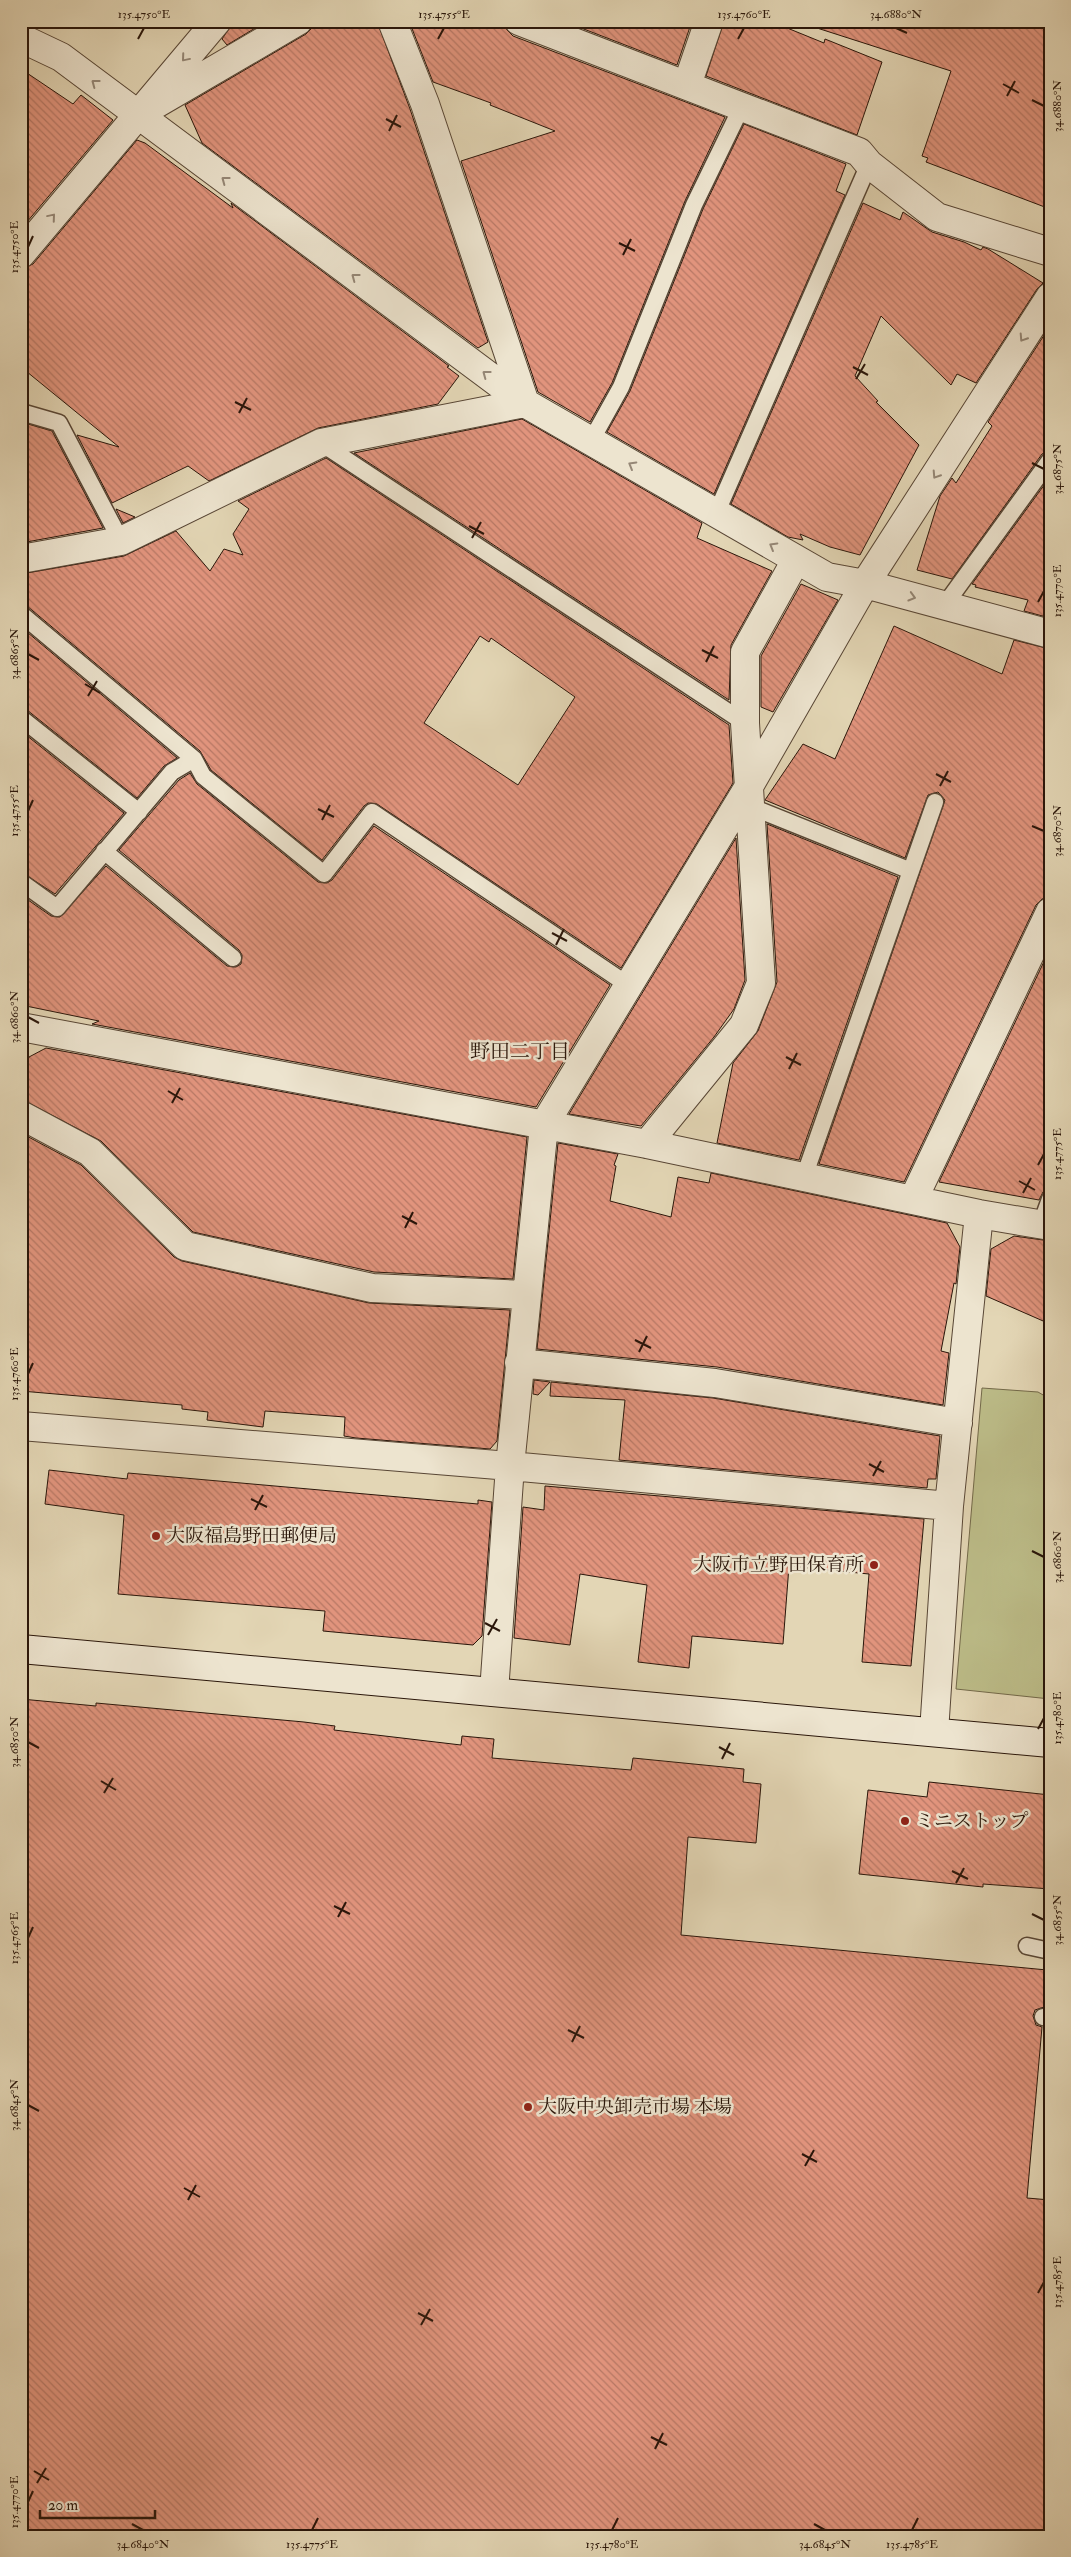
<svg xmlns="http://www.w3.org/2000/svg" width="1071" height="2557" viewBox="0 0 1071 2557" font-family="'IM FELL Double Pica','Noto Serif JP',serif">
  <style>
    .green { fill: #bcbc88; stroke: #736949 }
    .building { fill: url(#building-back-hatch); stroke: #2a160a; fill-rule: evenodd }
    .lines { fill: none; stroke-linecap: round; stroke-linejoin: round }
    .lane-casing { stroke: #584635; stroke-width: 19 }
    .street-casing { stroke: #584635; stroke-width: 30 }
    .secondary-casing { stroke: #2a160a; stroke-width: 30 }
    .lane { stroke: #ede4cf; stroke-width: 16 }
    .street { stroke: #ede4cf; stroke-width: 28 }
    .secondary { stroke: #ede4cf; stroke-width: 28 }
    .oneway { stroke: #958776 }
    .ticks { fill: none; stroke: #2a160a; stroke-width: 2 }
    .poi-dot { fill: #8f2418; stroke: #ede4cf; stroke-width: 2 }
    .labels { text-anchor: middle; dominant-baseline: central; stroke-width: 5; stroke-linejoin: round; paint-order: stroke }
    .poi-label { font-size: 19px; fill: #2a160a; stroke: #ede4cf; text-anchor: start }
    .neighbourhood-label { font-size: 20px; fill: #2a160a; stroke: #ede4cf }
    .neatline { fill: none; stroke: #2a160a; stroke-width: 2 }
    .ticks-label { font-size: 12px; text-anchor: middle; fill: #2a160a }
  </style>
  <defs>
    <pattern id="building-back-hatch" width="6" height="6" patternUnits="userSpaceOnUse" patternTransform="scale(1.25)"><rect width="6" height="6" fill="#e1947d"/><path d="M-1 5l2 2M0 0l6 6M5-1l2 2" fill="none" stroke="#b77865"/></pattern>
  </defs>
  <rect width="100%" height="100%" fill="#e3d6b5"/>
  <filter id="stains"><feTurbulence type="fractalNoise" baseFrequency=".004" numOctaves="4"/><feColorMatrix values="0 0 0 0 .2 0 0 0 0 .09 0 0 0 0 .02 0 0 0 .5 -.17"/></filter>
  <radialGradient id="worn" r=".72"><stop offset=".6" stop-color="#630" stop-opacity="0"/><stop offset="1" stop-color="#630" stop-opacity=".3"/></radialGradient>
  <path class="green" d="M982,1388l56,4 12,7v300l-94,-10z"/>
  <path class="building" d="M234,21h33l-40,24 -5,-6z
    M314,21h63l33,88 78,233 -10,6 -276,-205 -17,-38 121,-71 6,-6z
    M409,21h95l3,9 6,6 212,81 -40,84 -73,182 -22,39 -52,-30 -77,-231 94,-30 -65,-26 1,-2 -58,-21z
    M563,21h129l-15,44z
    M724,21h46l54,22 1,-4 57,23 -25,73 -151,-59z
    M818,21h232v188l-124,-47 2,-4 -6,-2 29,-85 -134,-43z
    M21,69l52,35 8,-9 32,25 -92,109z
    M744,124l102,40 -10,27 9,4 -131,299 -107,-62 23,-41 73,-182z
    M137,140l8,3 88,65 -2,-5 218,163 -2,1 12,9 -21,28 -120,24 -109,53 -21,-15 -76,37 -35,-68 42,12 -98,-80v-98l12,-5z
    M863,203l37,17 3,-8 29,20 32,10 17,8 2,-3 5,2 55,34 -6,6 -61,94 -19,-9 -6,11 -70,-69 -26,60 23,25 -2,1 43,43 -59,110 -30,-8 -30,-13 3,6 -15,-3 -57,-33z
    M1050,326v124l-8,4 -90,125 -35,-9 23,-74 12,-18 4,5 36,-57 -4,-4z
    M522,419l180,104 -5,15 75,33 -41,74 -2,55 -375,-247z
    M21,422l31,9 51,97 -82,15z
    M326,458l403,267 4,58 -112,185 -244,-164 -9,-1 -4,3 -42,54 -111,-90 -11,-19 -173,-145 -6,-2v-30l103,-18 52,-25 34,40 14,-22 19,6 -10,-21 16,-25 -11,-8zM480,636l9,6 2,-4 84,59 -57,88 -94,-62z
    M1050,477v141l-26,-7 4,-11 -53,-13 1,-2 -4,-1z
    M116,509l19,8 -12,6z
    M801,584l37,16 -65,112 -12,-5v-51z
    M894,626l108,48 12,-34 36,9v248l-8,2 -6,6 -132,277 -85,-18 126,-364 -7,-8 -10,3 -23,63 -140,-58 38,-56 32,15z
    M21,627l156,131 -13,8 -27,32 -110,-88 -6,-2z
    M21,731l103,82 -69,81 -34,-22z
    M190,773l7,11 121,98 9,1 5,-3 42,-54 236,159 -74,122 -444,-83 7,-3 -78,-16v-110l30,21 9,1 46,-51 121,100 9,1 5,-3 1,-9 -3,-5 -120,-100 60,-70z
    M767,824l131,53 -99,283 -82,-17 16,-80 25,-32 19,-49z
    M736,838l9,142 -11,29 -20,28 -73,89 -72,-12z
    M1050,949v240l-7,3 -4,8 -100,-18z
    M46,1048l481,89 -14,142 -139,-7 -181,-40 -92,-91 -80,-42v-17l8,-25z
    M21,1133l60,32 93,92 8,4 187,42 141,7 -13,131 -7,8 -134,-11 -12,-2 1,-19 -80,-6 -2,16 -56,-7 1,-8 -26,-3v-4l-161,-14z
    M558,1143l60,11 -4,11 2,1 -6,35 61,16 7,-40 31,6 2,-10 236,50 13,24 -4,37 -2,-1 -13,68 8,2 -6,52 -226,-38 -180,-18z
    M1014,1236l36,5v83l-64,-28 5,-47z
    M534,1380l16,2 -12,13 -5,-1z
    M551,1382l162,16 227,38 -4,43h-8l-1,9 -308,-28 6,-60 -75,-4z
    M49,1470l78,9 1,-6 350,31v-4l14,2 -10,134 -9,9 -150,-14 2,-20 -207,-17 6,-79 -79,-11z
    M545,1486l379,33 -13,147 -49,-4 7,-88 -80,-8 -6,78 -91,-8 -3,32 -51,-6 9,-77 -67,-11 -10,71 -56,-7 9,-131 21,3z
    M21,1699l75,7v-3l208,19 31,4 -1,4 127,15 1,-9 32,3 -2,19 139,12 2,-12 111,11 -1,13 18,2 -5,59 -68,-6 -7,98 366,35 -3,37 -9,3 -2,6 3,9 6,2 -15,171 23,2v336h-1029z
    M929,1782l121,13v94l-67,-5v3l-124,-13 9,-84 59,7z"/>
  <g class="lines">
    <g class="lane-casing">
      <path id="lane" d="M21,412l38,11 62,118
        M591,441l30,-54 73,-182 48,-99
        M321,443l424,280
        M716,514l153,-350
        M944,606l106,-146
        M21,614l173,145 9,17 121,98 48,-62 256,173
        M21,718l118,94
        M749,806l162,65
        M104,851l129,107
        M21,882l36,26 115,-136 22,-13
        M804,1177l131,-375
        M1041,1224l9,-25
        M1027,1946l23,5
        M1043,2017l7,1"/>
    </g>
    <g class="street-casing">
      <path id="street" d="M392,21l33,83 100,299
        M519,21l340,131 10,12 68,53 113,35
        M21,38l40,19 464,346 302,174 38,7 185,50
        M687,85l22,-64
        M156,104l142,-83
        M21,254l196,-233
        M21,559l100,-18 200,-98 204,-40
        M21,1027l626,117 332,70 71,12
        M21,1115l69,37 95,94 187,42 154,7
        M647,1144l97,-119 17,-42 -16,-260v-71l51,-92
        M913,1200l137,-288
        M519,1363l196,20 243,40
        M21,1426l489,40 439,40
        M494,1692l16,-226 34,-341 204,-337 117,-204 185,-287
        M934,1732l15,-226 30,-292"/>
    </g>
    <g class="secondary-casing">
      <path id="secondary" d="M21,1649l1029,94"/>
    </g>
    <use href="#lane" class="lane"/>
    <use href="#street" class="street"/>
    <use href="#secondary" class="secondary"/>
  </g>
  <defs><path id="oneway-chevron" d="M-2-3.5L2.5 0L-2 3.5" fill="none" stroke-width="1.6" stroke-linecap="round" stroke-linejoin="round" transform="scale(1.25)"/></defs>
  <g class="oneway">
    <use href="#oneway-chevron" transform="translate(185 58) rotate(130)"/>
    <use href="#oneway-chevron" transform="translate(95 83) rotate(-143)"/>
    <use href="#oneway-chevron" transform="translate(225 180) rotate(-143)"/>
    <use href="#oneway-chevron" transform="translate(52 217) rotate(-50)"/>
    <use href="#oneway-chevron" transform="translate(355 277) rotate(-143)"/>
    <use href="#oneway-chevron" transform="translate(1023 338) rotate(123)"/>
    <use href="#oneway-chevron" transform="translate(486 374) rotate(-143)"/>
    <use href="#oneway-chevron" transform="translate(632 465) rotate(-150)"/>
    <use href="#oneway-chevron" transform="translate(936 475) rotate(123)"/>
    <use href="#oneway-chevron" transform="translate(773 546) rotate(-150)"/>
    <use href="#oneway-chevron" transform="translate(912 597) rotate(16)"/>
  </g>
  <path class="ticks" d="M896,28l11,5M138,39l6,-11M438,39l6,-11M738,39l6,-11M1003,84l16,9M1007,96l8,-15M1032,100l12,6M386,119l15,8M389,131l8,-16M619,243l16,8M28,247l5,-11M623,255l8,-16M853,367l15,8M856,379l9,-15M235,402l16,8M239,413l8,-15M1032,463l12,6M469,526l15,8M472,538l9,-16M1038,602l6,-11M702,650l16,8M28,654l11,6M706,662l8,-16M85,684l15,9M88,696l9,-15M936,774l15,8M940,786l8,-15M318,809l16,8M28,811l5,-11M322,820l8,-15M1032,826l12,5M552,933l15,8M556,945l8,-16M28,1017l11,6M786,1057l15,8M789,1069l8,-16M168,1091l15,9M172,1103l8,-15M1038,1165l6,-11M1019,1181l16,9M1023,1193l8,-15M402,1216l15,8M405,1228l8,-16M635,1340l16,8M639,1352l8,-16M28,1374l5,-11M869,1464l15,8M873,1476l8,-15M251,1499l16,8M255,1510l8,-15M1032,1551l12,6M485,1623l15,8M488,1635l9,-16M1038,1729l6,-11M28,1742l11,6M719,1747l15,8M722,1759l8,-16M101,1781l15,9M104,1793l9,-15M952,1871l16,8M956,1883l8,-15M334,1906l16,8M1032,1914l12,6M338,1917l8,-15M28,1938l5,-11M568,2030l16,8M572,2042l8,-16M28,2105l11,6M802,2154l15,8M805,2166l9,-16M184,2188l16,9M188,2200l8,-15M1038,2293l6,-11M418,2313l15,8M421,2325l9,-16M651,2437l16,8M655,2449l8,-16M34,2471l15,9M37,2483l9,-15M28,2502l5,-11M132,2524l11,6M814,2524l11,6M312,2530l6,-12M612,2530l6,-12M912,2530l6,-12"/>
  <g class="poi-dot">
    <circle cx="156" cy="1536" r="5"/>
    <circle cx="874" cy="1565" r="5"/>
    <circle cx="905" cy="1821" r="5"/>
    <circle cx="528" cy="2107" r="5"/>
  </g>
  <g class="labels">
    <g class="poi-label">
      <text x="166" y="1536">大阪福島野田郵便局</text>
      <text x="864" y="1565" text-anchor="end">大阪市立野田保育所</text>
      <text x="915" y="1821">ミニストップ</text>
      <text x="538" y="2107">大阪中央卸売市場 本場</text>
    </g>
    <g class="neighbourhood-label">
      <text x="520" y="1051">野田二丁目</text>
    </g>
  </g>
  <rect width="1071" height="2557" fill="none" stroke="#e3d6b5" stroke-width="55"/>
  <path d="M40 2510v8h115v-8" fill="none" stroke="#2a160a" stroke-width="2.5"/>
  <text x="48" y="2510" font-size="15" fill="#2a160a" stroke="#ede4cf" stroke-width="4" paint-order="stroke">20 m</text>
  <rect x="28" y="28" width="1016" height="2502" class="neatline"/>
  <g class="ticks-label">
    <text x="144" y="18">135.4750°E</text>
    <text x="444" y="18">135.4755°E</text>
    <text x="744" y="18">135.4760°E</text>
    <text x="896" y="18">34.6880°N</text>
    <text transform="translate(1057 106) rotate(-90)" y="4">34.6880°N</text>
    <text transform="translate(14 247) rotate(-90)" y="4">135.4750°E</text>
    <text transform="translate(1057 469) rotate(-90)" y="4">34.6875°N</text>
    <text transform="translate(1057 591) rotate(-90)" y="4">135.4770°E</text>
    <text transform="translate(14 654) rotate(-90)" y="4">34.6865°N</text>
    <text transform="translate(14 811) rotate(-90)" y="4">135.4755°E</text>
    <text transform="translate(1057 831) rotate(-90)" y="4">34.6870°N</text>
    <text transform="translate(14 1017) rotate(-90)" y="4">34.6860°N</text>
    <text transform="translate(1057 1154) rotate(-90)" y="4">135.4775°E</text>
    <text transform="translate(14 1374) rotate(-90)" y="4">135.4760°E</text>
    <text transform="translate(1057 1557) rotate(-90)" y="4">34.6860°N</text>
    <text transform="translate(1057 1718) rotate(-90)" y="4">135.4780°E</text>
    <text transform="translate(14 1742) rotate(-90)" y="4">34.6850°N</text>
    <text transform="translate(1057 1920) rotate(-90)" y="4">34.6855°N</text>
    <text transform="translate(14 1938) rotate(-90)" y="4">135.4765°E</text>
    <text transform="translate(14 2105) rotate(-90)" y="4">34.6845°N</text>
    <text transform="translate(1057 2282) rotate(-90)" y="4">135.4785°E</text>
    <text transform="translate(14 2502) rotate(-90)" y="4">135.4770°E</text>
    <text x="143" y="2548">34.6840°N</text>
    <text x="312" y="2548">135.4775°E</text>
    <text x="612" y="2548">135.4780°E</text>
    <text x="825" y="2548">34.6845°N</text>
    <text x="912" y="2548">135.4785°E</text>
  </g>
  <rect width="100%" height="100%" filter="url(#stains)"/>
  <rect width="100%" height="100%" fill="url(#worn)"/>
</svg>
